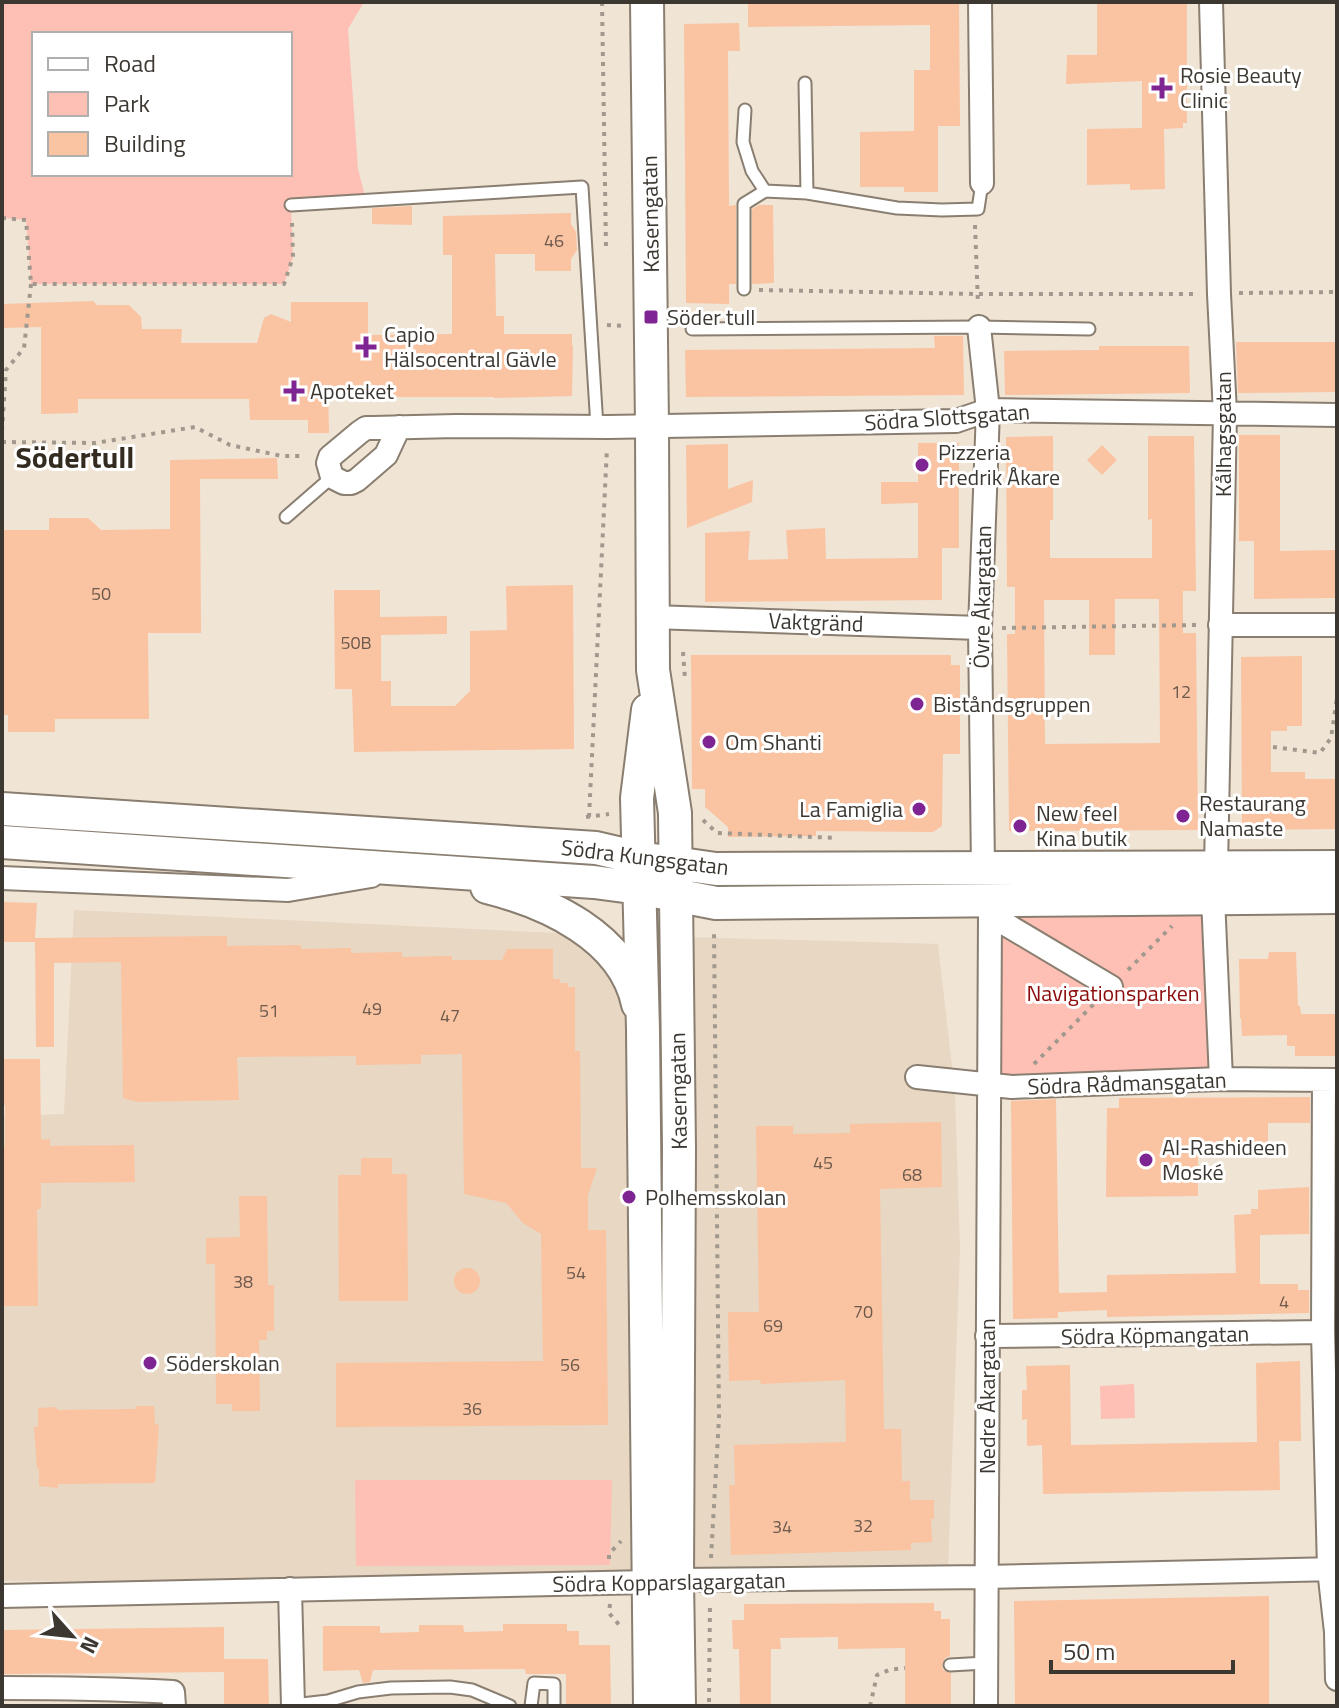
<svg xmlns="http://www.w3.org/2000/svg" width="1339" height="1708" viewBox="0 0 1339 1708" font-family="'Titillium Web',sans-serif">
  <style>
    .built { fill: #e8d7c2 }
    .green { fill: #febfb5; fill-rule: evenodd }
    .building { fill: #fac3a2; fill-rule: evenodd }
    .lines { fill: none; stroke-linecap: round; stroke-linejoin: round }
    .lane-casing { stroke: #897e70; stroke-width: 15 }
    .street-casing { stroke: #897e70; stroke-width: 26 }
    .secondary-casing { stroke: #897e70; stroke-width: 36 }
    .path { stroke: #a2998e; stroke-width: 4; stroke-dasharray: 4 6; stroke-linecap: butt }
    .lane { stroke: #fff; stroke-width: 11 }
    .street { stroke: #fff; stroke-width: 22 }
    .secondary { stroke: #fff; stroke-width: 32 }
    .poi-dot { fill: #7e2593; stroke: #fff; stroke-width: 3 }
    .labels { text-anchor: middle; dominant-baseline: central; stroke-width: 6; stroke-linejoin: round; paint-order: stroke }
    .number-label { font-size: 18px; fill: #6c5a4d }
    .poi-label { font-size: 22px; fill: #3c3731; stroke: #fff; text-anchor: start }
    .street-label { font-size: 22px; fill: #3c3731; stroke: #fff }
    .park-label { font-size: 22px; fill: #8c0c0b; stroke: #fff }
    .district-label { font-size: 30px; font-weight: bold; fill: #332b1f; stroke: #fff }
  </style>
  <rect width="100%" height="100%" fill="#f0e4d5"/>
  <path class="built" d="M74,910l505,24 359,10 17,149 5,156 -12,320 -331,12h-615v-465l62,-2z"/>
  <path class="green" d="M2,2h362l-16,27 10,140 8,31 -75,5 2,52 -9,27h-253l-5,-64 -24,-2zM34,34h256v140h-256z
    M1212,910l8,161 -232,8 2,-164z
    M1134,1384l1,34 -34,1 -1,-33z
    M355,1480h257l-2,85 -254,1z"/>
  <path class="building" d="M748,2h211l1,124h-22v66h-34v-5h-44v-55l54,-1v-61h16v-45l-182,2z
    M1097,2h90v121h-4v5l-19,1 1,60 -35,1v-6l-43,1v-56l55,-1v-47l-76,3 1,-29h30z
    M739,23l1,28h-12l1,155 7,-1v79h-7v20l-43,-1 -2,-279z
    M759,205h14l1,78 -22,1v-75z
    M412,206v19l-40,-1v-16z
    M571,213v11l5,8 1,18 -6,9v12h-36v-17h-40l1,62h8v18h68v11l1,1 -1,50 -78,2v-1h-116v-11h-50l1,47h-21v-13h-58l-1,-21h-171v14l-37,1v-87l-39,1v-24l91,-3 4,4h32l12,12 1,12h40l-1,14h76l7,-25 7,-4 20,8v-20h77v33l84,-1v-79h-9v-39z
    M934,336h29l1,59 -278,2 -1,-47 250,-2z
    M1236,342h101v50l-99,1z
    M1099,346h90l1,47 -185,2 -1,-44 95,-1z
    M1239,435h41v116l57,-1v48l-83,1v-58h-15z
    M1053,436v84h-3v38h102v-39l-4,1v-84h46l2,155h-13v42h13l2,197 -189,1 -2,-197h8v-47h-8l-1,-150zM1115,599h44l1,144 -115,1 -1,-144h45v55h26z
    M918,443h41v105h-17v52l-237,2v-69l45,-2 -2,29 40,-1 -2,-29 39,-2 1,31 92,-1v-55l-37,1v-22h37z
    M728,444v45l25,-9 -1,22 -65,26 -1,-83z
    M1102,445l15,15 -15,15 -15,-15z
    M277,458l1,21h-78l1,154h-53l1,86h-94v13h-47v-17h-6v-185h47v-12h39l13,12 69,-1v-69z
    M573,585l1,164 -220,3 -2,-63h-17l-1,-99h46v27l67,-1v18l-66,1v46h10v25h64l15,-15v-60l37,-1 -1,-44z
    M691,655h260v10h9v89h-17l-1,72 -9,6 -117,-1v5l-88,1v-10l-23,-20v-18h-13z
    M1302,656v70h-15v5h-16v41h34v7h32v50l-95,1 -1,-173z
    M2,902l35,1 -2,35 192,-2v10l74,-1v4l50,-1v5l51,-1v5l50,-1v4h50l5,-11h46v30h7v4h7l1,4h7v64h5l1,117h16l-9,27v35h18l2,195 -272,2v-64l207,-2 -2,-127 -18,-11 -17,-20 -42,-9 -2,-140 -41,1v9l-65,1v-9l-119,1 2,43 -102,2 -14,-4 -2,-136 -67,1v84h-18l-1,-105h-33z
    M1269,952h27l2,54h2l1,8h36v42h-42v-10h-8v-11l-45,1 -1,-18h-1l-1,-59h29z
    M2,1059h38l1,81 9,-1v7l84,-1 1,37 -94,1v26h-4l1,97h-34l-2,-160h3v-41h-3z
    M1310,1097v26h-42v31h-19v-11h-51v53l-92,1 1,-89h12v-10z
    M1056,1099l3,194 48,-1v-17l129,-2 -2,-58 17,-1v-5h7v-19l51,-3v47l-49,1v49h38v6h11v23l-202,4v-7l-49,2v6l-45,1 -2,-218z
    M941,1122l1,65 -62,2 4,240h17l1,52h8v19h24v19h-3l1,23 -21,1v7l-180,5 -2,-70h6l-1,-40 112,-3 -1,-62 -84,4 -1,-4 -31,1 -1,-69h31l-3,-186h37v8l57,-1v-9z
    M361,1158h31v16h15l1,127h-69l-1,-126h23z
    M239,1196h28l1,89h6v46h-7v9h-8l1,71h-28v-7h-16l-1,-140h-9v-26l34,-1z
    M454 1281a13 13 0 1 1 26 0a13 13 0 1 1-26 0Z
    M1300,1361l1,80h-22l1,49 -237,4 -1,-49 -15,1v-27l-5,1v-30h5l-1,-24 44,-1 1,80 186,-3 -1,-79z
    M136,1406h18l1,18 4,1 -4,58 -97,1v4l-19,-2v-17h-2l-3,-42h4v-19l19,-1v3l78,-1z
    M1269,1596v110h-254l-1,-105z
    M934,1603v8h7v8h9v37l-5,2 -3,7 1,5 8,3v33h-46v-58l-67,1v-12l-58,1 1,11h-10v57h-31l-1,-57h-6l-1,-29h12v-16z
    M503,1624h64v7h12v14h31l1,61h-45v-32h-40l-1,-5 -152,1 -3,12 -7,1 -4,-13 -36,1v-45h57v7l39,-1v-7h44l1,7 39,-1z
    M224,1627v32h44l1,47h-45v-34l-222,2v-44z"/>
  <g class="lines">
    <g class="lane-casing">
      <path id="lane" d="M805,83l2,110
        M745,110l-2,32 9,29 13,20 42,2 90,15 45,2 36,-1 4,-26
        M291,205l291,-18 15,240
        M744,289v-85l21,-13
        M692,329l287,-2 110,2
        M286,517l46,-40
        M950,1665l36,-2
        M293,1705l35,-4 30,-9 33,-4 59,-1 22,3 38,16
        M531,1706l3,-23 20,1v22"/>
    </g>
    <g class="street-casing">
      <path id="street" d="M980,2l2,181
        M1211,2l8,292 6,119 -9,454
        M979,327l9,83 -8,218 3,240
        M399,427l-13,28 -29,25 -6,3h-7l-12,-6 -4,-14 2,-6 30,-25 6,-4h7l83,-2 152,1 348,-6 32,-11 349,5
        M652,617l328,11
        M1220,625h117
        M2,878l286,12 83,-14
        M1213,898l8,181
        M990,915l121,72
        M917,1077l95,10 209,-8 115,1
        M1324,1080l-1,252 6,237 7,63 1,47
        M987,1336l336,-4
        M290,1589l3,117
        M2,1596l647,-14 28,-2 309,-3 351,-8
        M2,1688c57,0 114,1 171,4l1,14
        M986,1706l4,-791"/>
    </g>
    <g class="secondary-casing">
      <path id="secondary" d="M647,2l5,424 1,244 22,143 4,335 -2,432 2,126
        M648,710l-11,88 6,232 7,676
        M2,809l594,39 43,10 77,11 621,-2
        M2,842l592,40 45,6 77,15 621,-6
        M487,887c60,15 137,49 151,117"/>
    </g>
    <path class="path" d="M602,2l4,246
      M2,218l24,2 5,64h253l9,-27 -1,-34
      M975,225l3,79
      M759,290l219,4h221
      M1239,293l98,-1
      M607,325l17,1
      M2,431l4,-61 18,-22 7,-64
      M2,442l93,1 100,-16 35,18 52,11h23
      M1002,628l195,-3
      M683,652l2,27
      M1273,747l47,6 11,-15 6,-40
      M586,817l23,-3
      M589,817l18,-369
      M703,820l14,13 120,5
      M1128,970l44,-44
      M1034,1064l62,-62
      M711,1558l8,-140 -5,-487
      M609,1559v-5l12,-13
      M610,1604l-1,9 12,14
      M709,1702l1,-99
      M870,1706l7,-31 12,-5 16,-2"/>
    <use href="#lane" class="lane"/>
    <use href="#street" class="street"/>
    <use href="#secondary" class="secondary"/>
  </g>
  <g class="poi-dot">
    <path d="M1158 76h8v8h8v8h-8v8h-8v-8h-8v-8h8z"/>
    <rect x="643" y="309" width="16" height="16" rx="4"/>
    <path d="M362 335h8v8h8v8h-8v8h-8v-8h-8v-8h8z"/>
    <path d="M290 379h8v8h8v8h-8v8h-8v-8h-8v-8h8z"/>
    <circle cx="922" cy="465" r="8"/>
    <circle cx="917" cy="704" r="8"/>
    <circle cx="709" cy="742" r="8"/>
    <circle cx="919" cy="809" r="8"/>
    <circle cx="1183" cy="816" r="8"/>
    <circle cx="1020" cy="826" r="8"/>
    <circle cx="1146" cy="1160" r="8"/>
    <circle cx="629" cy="1197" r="8"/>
    <circle cx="150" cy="1363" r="8"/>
  </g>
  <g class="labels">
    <g class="number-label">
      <text x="554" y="240">46</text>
      <text x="101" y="593">50</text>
      <text x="356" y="642">50B</text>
      <text x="1181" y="691">12</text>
      <text x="372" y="1008">49</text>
      <text x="269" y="1010">51</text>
      <text x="450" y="1015">47</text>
      <text x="823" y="1162">45</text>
      <text x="912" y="1174">68</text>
      <text x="576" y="1272">54</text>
      <text x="243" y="1281">38</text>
      <text x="1284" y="1301">4</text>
      <text x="863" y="1311">70</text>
      <text x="773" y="1325">69</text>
      <text x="570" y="1364">56</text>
      <text x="472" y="1408">36</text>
      <text x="863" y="1525">32</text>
      <text x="782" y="1526">34</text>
    </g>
    <g class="poi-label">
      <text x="1180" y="75">Rosie Beauty<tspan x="1180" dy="25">Clinic</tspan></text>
      <text x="667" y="317">Söder tull</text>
      <text x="384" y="334">Capio<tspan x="384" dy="25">Hälsocentral Gävle</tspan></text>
      <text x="310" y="391">Apoteket</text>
      <text x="938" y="452">Pizzeria<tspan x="938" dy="25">Fredrik Åkare</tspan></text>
      <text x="933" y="704">Biståndsgruppen</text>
      <text x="725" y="742">Om Shanti</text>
      <text x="1199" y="803">Restaurang<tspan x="1199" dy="25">Namaste</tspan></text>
      <text x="903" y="809" text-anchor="end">La Famiglia</text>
      <text x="1036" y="813">New feel<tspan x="1036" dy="25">Kina butik</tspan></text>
      <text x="1162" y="1147">Al-Rashideen<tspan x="1162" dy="25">Moské</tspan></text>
      <text x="645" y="1197">Polhemsskolan</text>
      <text x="166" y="1363">Söderskolan</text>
    </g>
    <g class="street-label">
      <text transform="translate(650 214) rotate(-91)">Kaserngatan</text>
      <text transform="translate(947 417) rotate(-4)">Södra Slottsgatan</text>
      <text transform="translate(1223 434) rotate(-90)">Kålhagsgatan</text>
      <text transform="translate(982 597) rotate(-89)">Övre Åkargatan</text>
      <text transform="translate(816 622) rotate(2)">Vaktgränd</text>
      <text transform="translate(645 857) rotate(7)">Södra Kungsgatan</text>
      <text transform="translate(1127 1083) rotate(-2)">Södra Rådmansgatan</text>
      <text transform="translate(678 1091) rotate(-91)">Kaserngatan</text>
      <text transform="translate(1155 1335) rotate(-1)">Södra Köpmangatan</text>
      <text transform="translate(987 1396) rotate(-90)">Nedre Åkargatan</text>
      <text transform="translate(669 1582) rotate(-1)">Södra Kopparslagargatan</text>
    </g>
    <g class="park-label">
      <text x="1113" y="993">Navigationsparken</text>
    </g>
    <g class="district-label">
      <text x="75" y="457">Södertull</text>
    </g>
  </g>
  <rect width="1339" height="1708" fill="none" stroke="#3c3731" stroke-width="8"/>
  <rect x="32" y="32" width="260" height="144" fill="#ffffff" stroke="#b1afad" stroke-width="2"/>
  <rect x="48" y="58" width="40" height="12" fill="#ffffff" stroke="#b1afad" stroke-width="2"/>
  <text x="104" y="72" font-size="24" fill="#3c3731">Road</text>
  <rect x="48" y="92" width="40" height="24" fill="#febfb5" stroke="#b1afad" stroke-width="2"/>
  <text x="104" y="112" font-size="24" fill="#3c3731">Park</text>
  <rect x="48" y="132" width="40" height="24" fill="#fac3a2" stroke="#b1afad" stroke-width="2"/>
  <text x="104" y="152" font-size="24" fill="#3c3731">Building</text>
  <g transform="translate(72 1636) rotate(117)" stroke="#ffffff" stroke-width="6" paint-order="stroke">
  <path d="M0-6L14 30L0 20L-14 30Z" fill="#3c3731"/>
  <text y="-12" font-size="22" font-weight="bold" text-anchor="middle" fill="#3c3731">N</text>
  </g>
  <path d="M1051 1660v12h182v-12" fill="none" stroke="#3c3731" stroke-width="4"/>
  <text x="1063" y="1660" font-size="24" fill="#3c3731" stroke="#ffffff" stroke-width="6" paint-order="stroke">50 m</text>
</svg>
